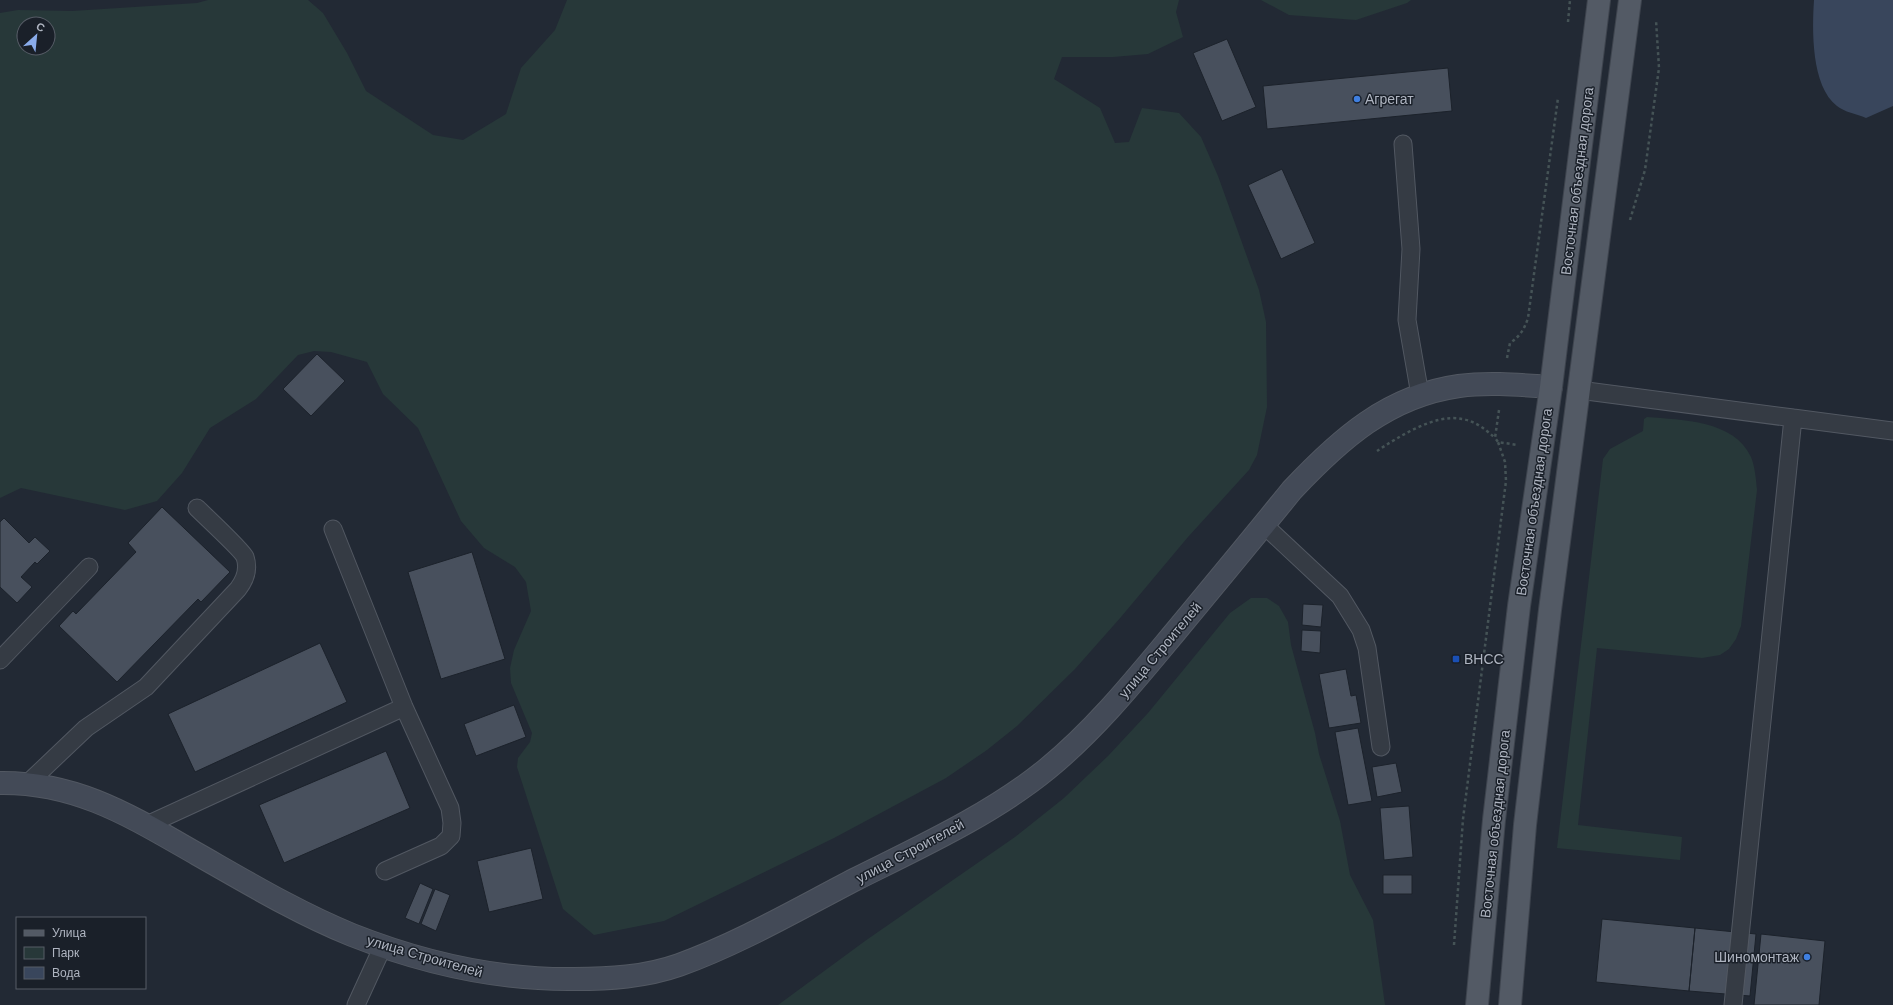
<svg xmlns="http://www.w3.org/2000/svg" width="1893" height="1005" viewBox="0 0 1893 1005" font-family="Arial,sans-serif">
  <style>
    .green { fill: #273839; fill-rule: evenodd }
    .water { fill: #39465c }
    .building { fill: #48505d; stroke: #1c222b }
    .lines { fill: none; stroke-linecap: round; stroke-linejoin: round }
    .service-casing { stroke: #525862; stroke-width: 19 }
    .secondary-casing { stroke: #525862; stroke-width: 24 }
    .primary-casing { stroke: #3e444e; stroke-width: 24 }
    .path { stroke: #455356; stroke-width: 2.5; stroke-dasharray: 3 3; stroke-linecap: butt }
    .service { stroke: #353b44; stroke-width: 17 }
    .secondary { stroke: #434a57; stroke-width: 22 }
    .primary { stroke: #535a65; stroke-width: 22 }
    .shop-dot { fill: #3f7fe0; stroke: #1a2029; stroke-width: 1.5 }
    .transit-dot { fill: #1a4fb4; stroke: #1a2029; stroke-width: 1.5 }
    .labels { text-anchor: middle; dominant-baseline: central; stroke-width: 3; stroke-linejoin: round; paint-order: stroke }
    .poi-label { font-size: 14px; fill: #afb5c1; stroke: #1a2029; text-anchor: start }
    .street-label { font-size: 14px; fill: #afb5c1; stroke: #1a2029 }
  </style>
  <rect width="100%" height="100%" fill="#222934"/>
  <path class="green" d="M208,0h100l15,13 24,40 19,38 67,44 30,5 43,-26 15,-46 34,-38 12,-30h612l-3,12 7,25 -35,17 -35,3h-51l-8,22 46,29 15,35 14,-1 13,-34 37,5 22,24 17,39 41,114 7,32 1,85 -10,48 -8,15 -61,67 -67,80 -46,52 -58,57 -30,24 -41,28 -112,60 -170,83 -70,14 -31,-26 -46,-142 1,-9 12,-16 2,-9 -21,-50 -1,-15 4,-18 17,-39 -5,-29 -11,-15 -31,-19 -23,-27 -43,-93 -35,-34 -16,-32 -36,-10 -17,-1 -16,4 -42,44 -46,29 -28,45 -25,28 -32,9 -104,-22 -21,10v-485l18,-3 54,1 125,-8zM24,24h24v24h-24z
    M1261,0h150l-4,3 -51,17 -67,-5z
    M1647,417c35,3 87,3 104,40 4,10 5,22 6,33l-16,136 -5,13 -7,10 -9,6 -18,3 -105,-10 -19,177 104,12 -2,23 -123,-12 46,-389 7,-10 33,-18 1,-12z
    M1251,598h16l12,8 9,16 3,23 24,88 4,21 21,67 10,54 23,45 12,85h-607l87,-64 150,-104 49,-39 44,-42 40,-43 82,-100z"/>
  <path class="water" d="M1814,0h79v106l-27,12c-9,-4 -22,-6 -29,-12 -26,-20 -25,-76 -23,-106z"/>
  <path class="building" d="M1227,39l29,68 -34,14 -29,-68z
    M1448,68l4,43 -185,18 -4,-43z
    M1282,169l33,74 -34,16 -33,-74z
    M317,354l28,27 -34,35 -28,-27z
    M162,507l68,65 -29,30 -3,-3 -81,83 -58,-56 14,-15 3,3 60,-62 -8,-9z
    M4,518l25,25 6,-6 15,14 -13,13 -2,-2 -14,15 11,10 -15,16 -17,-16v-65z
    M472,552l33,107 -64,20 -33,-107z
    M1303,604l20,1 -2,22 -19,-2z
    M1302,630l19,1 -1,22 -19,-2z
    M320,643l27,59 -152,70 -27,-58z
    M1346,669l5,27 5,-1 5,28 -32,5 -10,-54z
    M514,705l12,32 -50,19 -12,-32z
    M1358,728l14,73 -24,4 -13,-73z
    M386,751l24,57 -126,55 -25,-58z
    M1396,763l6,29 -25,5 -5,-30z
    M1409,806l4,51 -29,3 -4,-52z
    M531,848l12,51 -54,13 -12,-51z
    M1383,875h29v19h-29z
    M420,883l13,6 -14,35 -14,-6z
    M435,889l15,6 -14,36 -15,-7z
    M1602,919l93,9 -6,63 -93,-9z
    M1695,928l61,6 -6,62 -61,-5z
    M1761,934l64,7 -6,64h-65z"/>
  <g class="lines">
    <g class="service-casing">
      <path id="service" d="M1403,144l8,105 -4,71 13,75
        M1579,390l214,28 -60,587
        M1793,418l100,13
        M1264,525l76,71 21,34 6,18 14,99
        M333,529l71,178 46,101 2,15 -1,13 -10,10 -56,25
        M0,660l89,-93
        M26,785l60,-57 60,-41 92,-98c7,-9 11,-20 7,-32 -3,-7 -40,-41 -48,-49
        M147,825l257,-118
        M356,1005l27,-59"/>
    </g>
    <g class="secondary-casing">
      <path id="secondary" d="M0,783c78,-1 132,34 197,71 51,29 101,59 155,81 71,28 145,45 222,44 35,0 71,-2 105,-14 61,-22 119,-56 177,-86 64,-32 136,-65 191,-110 49,-40 89,-90 129,-138 39,-47 78,-94 116,-141 48,-51 96,-94 167,-104 30,-4 62,-1 92,1"/>
    </g>
    <g class="primary-casing">
      <path id="primary" d="M1477,1005l17,-185 25,-214 32,-219 48,-387
        M1510,1005l15,-180 25,-215 80,-610"/>
    </g>
    <path class="path" d="M1568,22l2,-22
      M1630,220l15,-50 14,-102 -3,-48
      M1507,358l3,-15c10,-7 14,-13 18,-25l30,-220
      M1499,410l-4,28 3,4 19,3
      M1377,451c21,-14 59,-38 85,-32 13,2 23,10 32,18
      M1454,945l9,-126 43,-338 -1,-19 -7,-20"/>
    <use href="#service" class="service"/>
    <use href="#secondary" class="secondary"/>
    <use href="#primary" class="primary"/>
  </g>
  <g class="shop-dot">
    <circle cx="1357" cy="99" r="4"/>
    <circle cx="1807" cy="957" r="4"/>
  </g>
  <rect class="transit-dot" x="1452" y="655" width="8" height="8" rx="2"/>
  <g class="labels">
    <g class="poi-label">
      <text x="1365" y="99">Агрегат</text>
      <text x="1464" y="659">ВНСС</text>
      <text x="1799" y="957" text-anchor="end">Шиномонтаж</text>
    </g>
    <g class="street-label">
      <text transform="translate(1577 181) rotate(-83)">Восточная объездная дорога</text>
      <text transform="translate(1534 502) rotate(-82)">Восточная объездная дорога</text>
      <text transform="translate(1160 650) rotate(-50)">улица Строителей</text>
      <text transform="translate(1495 824) rotate(-84)">Восточная объездная дорога</text>
      <text transform="translate(910 851) rotate(-28)">улица Строителей</text>
      <text transform="translate(425 956) rotate(16)">улица Строителей</text>
    </g>
  </g>
  <rect x="16" y="917" width="130" height="72" fill="#1a2029" stroke="#565c66"/>
  <rect x="24" y="930" width="20" height="6" fill="#535a65" stroke="#565c66"/>
  <text x="52" y="937" font-size="12" fill="#afb5c1">Улица</text>
  <rect x="24" y="947" width="20" height="12" fill="#273839" stroke="#565c66"/>
  <text x="52" y="957" font-size="12" fill="#afb5c1">Парк</text>
  <rect x="24" y="967" width="20" height="12" fill="#39465c" stroke="#565c66"/>
  <text x="52" y="977" font-size="12" fill="#afb5c1">Вода</text>
  <g transform="translate(36 36) rotate(27)"><circle r="19" fill="#1a2029" stroke="#565c66"/>
  <path d="M0-3L7 15L0 10L-7 15Z" fill="#8aaceb"/>
  <text y="-6" font-size="11" font-weight="bold" text-anchor="middle" fill="#afb5c1">С</text>
  </g>
</svg>
